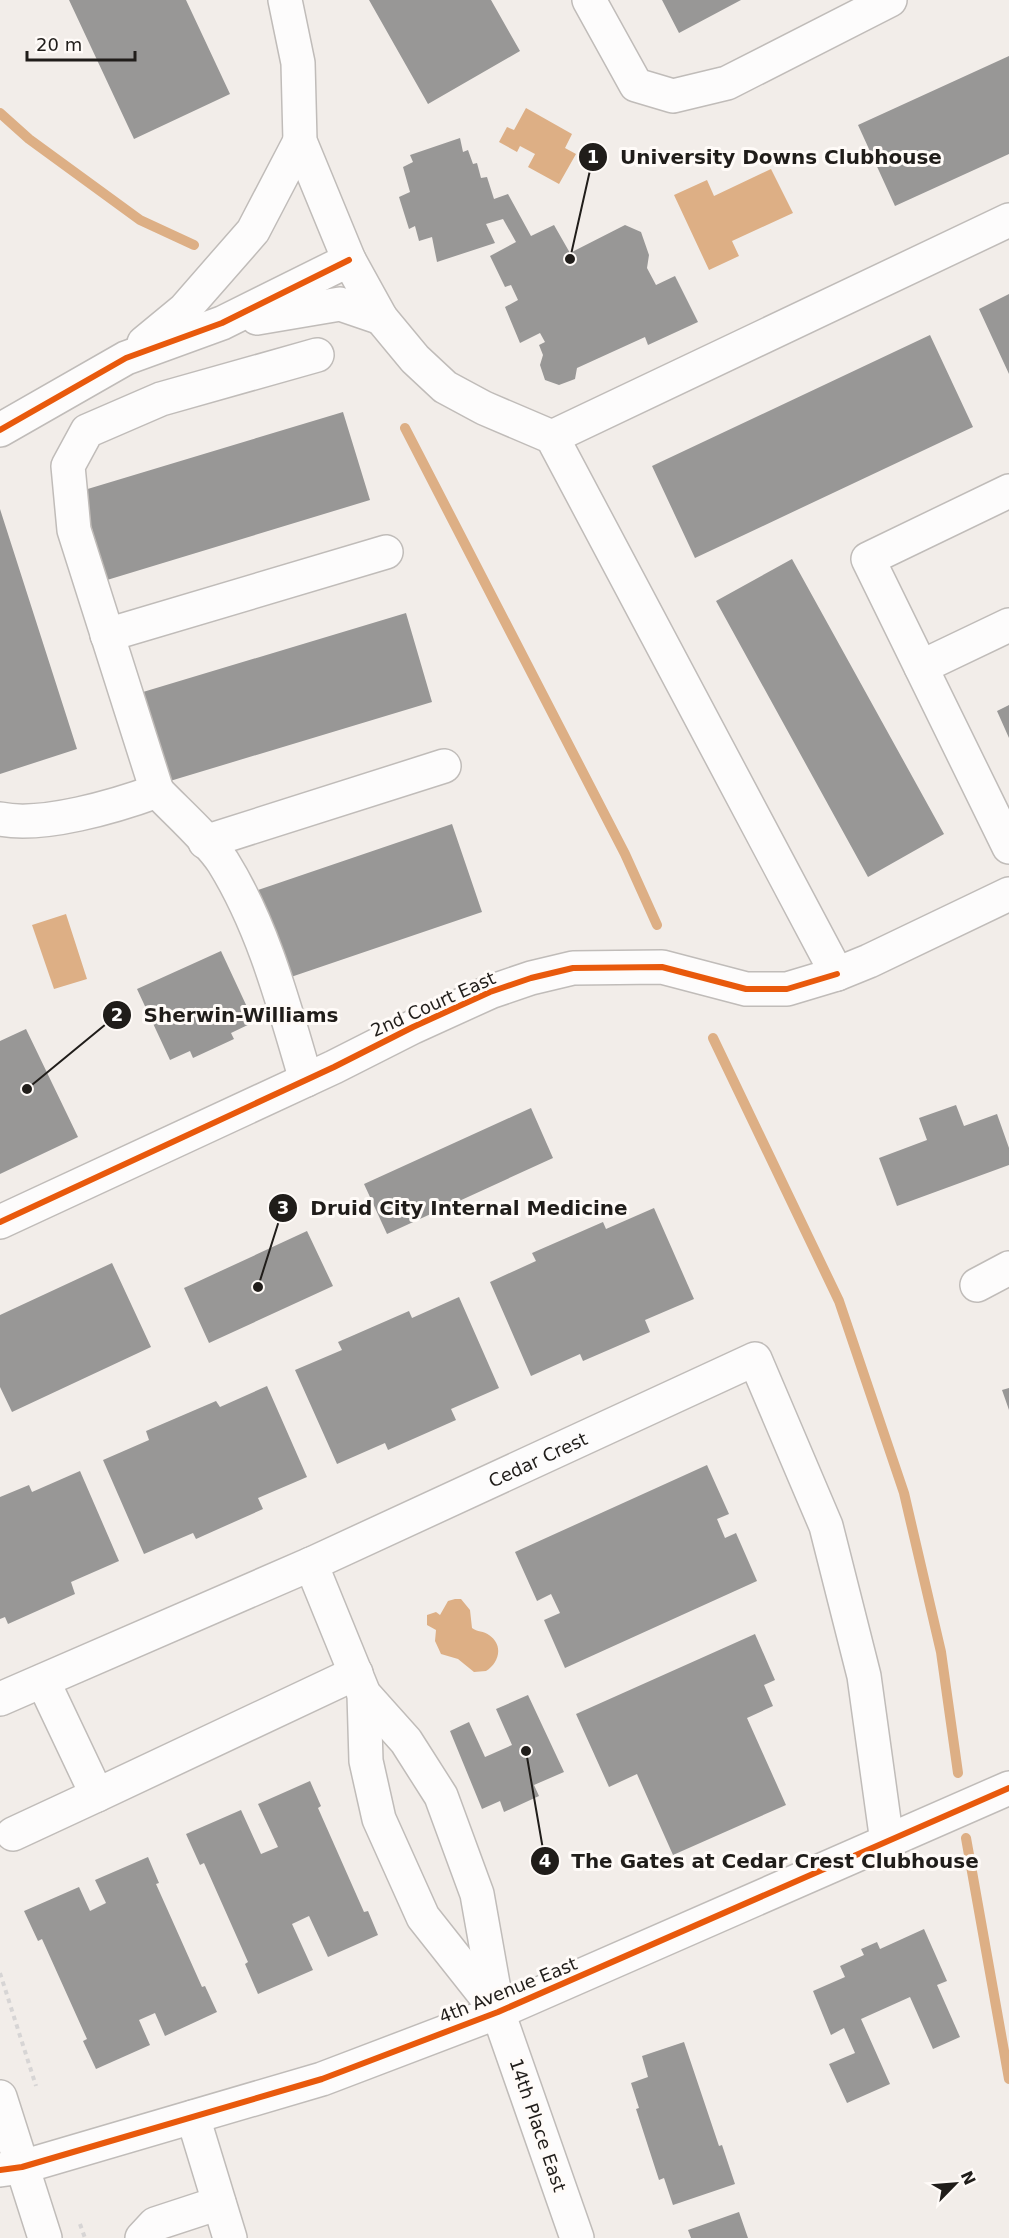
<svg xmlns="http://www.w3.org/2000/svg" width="1009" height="2238" viewBox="0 0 1009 2238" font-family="'DejaVu Sans',sans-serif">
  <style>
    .water { fill: #ddaf85 }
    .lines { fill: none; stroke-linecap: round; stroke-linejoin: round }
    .stream { stroke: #ddaf85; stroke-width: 10 }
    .building { fill: #989796 }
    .minor-casing { stroke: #c0bcb9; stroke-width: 36 }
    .major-casing { stroke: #c0bcb9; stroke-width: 36 }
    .path { stroke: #d7d5d5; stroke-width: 4; stroke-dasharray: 4.5 4.5; stroke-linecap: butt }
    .minor { stroke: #fdfcfc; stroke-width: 33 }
    .major { stroke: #fdfcfc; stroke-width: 33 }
    .cycleway-casing { stroke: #fffbf8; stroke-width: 10 }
    .cycleway { stroke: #e8590c; stroke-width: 6 }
    .labels { text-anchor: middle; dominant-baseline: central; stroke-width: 6; stroke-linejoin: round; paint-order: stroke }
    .street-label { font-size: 18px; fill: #201d1a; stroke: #fffbf8 }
    .leader { fill: none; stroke: #201d1a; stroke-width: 2 }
    .callout-dot { fill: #201d1a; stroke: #fffbf8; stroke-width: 2 }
    .mark-label { font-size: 18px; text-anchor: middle; font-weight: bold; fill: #fff }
    .callout-label { font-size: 20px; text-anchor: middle; font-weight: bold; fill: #201d1a; stroke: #fffbf8; stroke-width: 6; stroke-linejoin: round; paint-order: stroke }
  </style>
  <rect width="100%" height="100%" fill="#f2ede9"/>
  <path class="water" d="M526,108l46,26 -7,14 11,6 -17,30 -31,-17 7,-13 -15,-8 -3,6 -18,-10 8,-15 7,3z
    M771,169l22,44 -61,28 7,15 -30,14 -35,-75 33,-15 7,16z
    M66,914l21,65 -33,10 -22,-64z
    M455,1599h6l9,11 2,18c5,4 12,3 17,7 15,10 10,28 -3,36l-12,1 -16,-13 -17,-5 -6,-13 1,-11 -9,-5v-10l9,-3 4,3 8,-14z"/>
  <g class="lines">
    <path class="stream" d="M0,113l29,26 111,81 54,25
      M405,428l220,426 32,71
      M713,1038l126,263 65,192 37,159 17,121
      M966,1838l43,241"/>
  </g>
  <path class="building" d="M69,0h117l44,94 -96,45z
    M369,0h122l29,51 -92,53z
    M662,0h79l-62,33z
    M1009,56v98l-114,52 -37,-81z
    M460,138l3,14 5,-2 5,14 4,-1 4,15 6,-1 7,22 14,-5 23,42 23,-11 16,28 55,-28 16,7 8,23 -2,13 9,17 19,-9 23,46 -50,23 -3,-8 -68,31 -2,11 -16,6 -14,-5 -5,-15 3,-10 -4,-10 6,-3 -5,-9 -20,10 -15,-36 13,-7 -7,-15 -6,2 -15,-31 26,-14 -13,-23 -17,5 9,19 -58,19 -5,-25 -13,4 -4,-15 -6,3 -10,-32 11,-5 -7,-25 10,-5 -3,-7z
    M1009,294v80l-30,-65z
    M930,335l43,92 -278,131 -43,-92z
    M343,412l27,88 -263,80 -26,-89z
    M0,509l77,240 -77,25z
    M792,559l152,275 -76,43 -152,-276z
    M406,613l26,89 -262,79 -27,-89z
    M1009,705v33l-12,-27z
    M452,824l30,88 -194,66 -30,-88z
    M221,951l33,71 -23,11 3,6 -41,19 -3,-7 -20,9 -33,-71z
    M26,1029l52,108 -78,37v-133z
    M956,1105l8,21 33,-12 12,34v17l-112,41 -18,-48 48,-18 -8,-22z
    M531,1108l22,50 -166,76 -23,-50z
    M654,1208l40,91 -49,21 5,12 -67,29 -3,-7 -49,22 -41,-94 46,-21 -4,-8 71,-31 3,7z
    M307,1231l26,55 -124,57 -25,-55z
    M112,1263l39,84 -139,65 -12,-25v-72z
    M459,1297l40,91 -48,21 5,11 -68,30 -3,-7 -48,21 -42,-94 47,-20 -4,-8 71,-31 3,7z
    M267,1386l40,91 -49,21 5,11 -67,30 -3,-6 -49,21 -41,-94 46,-20 -3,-9 70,-30 4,6z
    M1009,1388v22l-7,-20z
    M707,1465l22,49 -12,5 8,19 11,-5 21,48 -192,87 -21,-48 16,-7 -9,-19 -14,7 -22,-49z
    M80,1471l39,90 -48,21 4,12 -67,30 -3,-7 -5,2v-122l29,-12 3,7z
    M755,1634l20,46 -11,5 9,21 -26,12 39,87 -113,50 -36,-81 -28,13 -33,-73z
    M528,1695l36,77 -30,13 5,11 -35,16 -4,-11 -18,8 -32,-78 19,-9 16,35 27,-12 -16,-36z
    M310,1781l11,25 -3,2 46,104 4,-1 10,24 -50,22 -19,-41 -17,8 21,46 -55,24 -13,-30 3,-2 -44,-99 -4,2 -14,-31 55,-24 20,44 17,-7 -20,-43z
    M148,1857l11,26 -3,1 46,103 3,-1 12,26 -52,24 -10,-23 -16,7 11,25 -54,24 -13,-28 4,-2 -45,-100 -4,2 -14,-30 55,-24 11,24 16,-8 -11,-23z
    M924,1929l23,52 -10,4 23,52 -27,12 -23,-52 -49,22 29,65 -43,19 -18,-39 26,-11 -11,-25 -13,7 -18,-44 32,-14 -5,-11 24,-11 -3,-6 16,-7 3,7z
    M684,2042l35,104 3,-1 13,39 -62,21 -9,-27 -5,2 -23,-71 3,-1 -8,-25 17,-6 -6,-21z
    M739,2212l9,26h-57l-3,-8z"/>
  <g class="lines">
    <g class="minor-casing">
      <g id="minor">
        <path d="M285,0l13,63 2,78 49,119 32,58 34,41 30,28 39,21 68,29 285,537"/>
        <path d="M589,0l47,85 37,11 54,-13 163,-83"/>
        <path d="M257,318l83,-14 41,14"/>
        <path d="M144,343l40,-33 69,-79 47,-90"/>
        <path d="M0,430l126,-72 96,-35 127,-63"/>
        <path d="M552,437l457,-217"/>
        <path d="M1009,491l-141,68 141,288"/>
        <path d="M107,635l279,-83"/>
        <path d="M921,667l88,-42"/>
        <path d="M157,791l-83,-261 -6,-64 19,-35 74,-32 156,-44"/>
        <path d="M0,819c42,9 116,-13 157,-28 19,20 51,48 66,71 41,66 61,144 83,218"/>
        <path d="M205,842l239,-76"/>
        <path d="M0,1222l334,-155 79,-40 77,-35 41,-14 42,-10 89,-1 84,22h41l50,-15 32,-13 140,-67"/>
        <path d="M977,1285l32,-17"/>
        <path d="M43,1681l54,114 259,-122"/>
        <path d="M364,1694l2,67 13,58 44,98 72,91"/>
        <path d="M0,1699l311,-135"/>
        <path d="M13,1834l84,-39"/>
        <path d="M193,2117l37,121"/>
        <path d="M0,2170l22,-3 300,-88 176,-67 511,-224"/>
        <path d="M142,2238l13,-14 64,-21"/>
        <path id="s1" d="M577,2238l-79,-226 -21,-118 -36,-98 -35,-55 -42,-47 -53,-130 444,-205 71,167 38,150 23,166"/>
      </g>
    </g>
    <g class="major-casing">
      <path id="major" d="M0,2097l45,141"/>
    </g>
    <path class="path" d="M0,1973l36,113
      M80,2224l5,14"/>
    <use href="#minor" class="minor"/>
    <use href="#major" class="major"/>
    <g class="cycleway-casing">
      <path id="cycleway" d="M0,430l126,-72 96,-35 127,-63
        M0,1222l334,-155 79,-40 77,-35 41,-14 42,-10 89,-1 84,22h41l50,-15
        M0,2170l22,-3 300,-88 176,-67 511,-224"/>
    </g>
    <use href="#cycleway" class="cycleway"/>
  </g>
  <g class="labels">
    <g class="street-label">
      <text transform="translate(433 1004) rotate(-24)">2nd Court East</text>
      <text stroke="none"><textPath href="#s1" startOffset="982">Cedar Crest</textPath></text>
      <text transform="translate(508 1990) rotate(-22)">4th Avenue East</text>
      <text transform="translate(538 2125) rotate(71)">14th Place East</text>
    </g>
  </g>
  <path class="leader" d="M570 259L593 157M27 1089L117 1015M258 1287L283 1208M526 1751L545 1861"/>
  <g class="callout-dot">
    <circle cx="570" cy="259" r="6"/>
    <circle cx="27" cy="1089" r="6"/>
    <circle cx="258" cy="1287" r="6"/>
    <circle cx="526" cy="1751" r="6"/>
    <circle cx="593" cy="157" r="15"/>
    <circle cx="117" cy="1015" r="15"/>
    <circle cx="283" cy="1208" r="15"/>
    <circle cx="545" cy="1861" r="15"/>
  </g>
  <g class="mark-label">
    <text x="593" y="163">1</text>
    <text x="117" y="1021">2</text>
    <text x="283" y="1214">3</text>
    <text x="545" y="1867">4</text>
  </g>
  <g class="callout-label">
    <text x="781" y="164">University Downs Clubhouse</text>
    <text x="241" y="1022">Sherwin-Williams</text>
    <text x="469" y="1215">Druid City Internal Medicine</text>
    <text x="775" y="1868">The Gates at Cedar Crest Clubhouse</text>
  </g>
  <g transform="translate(955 2184) rotate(65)" stroke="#fffbf8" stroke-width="4.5" paint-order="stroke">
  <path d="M0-4.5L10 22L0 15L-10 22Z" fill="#201d1a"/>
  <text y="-9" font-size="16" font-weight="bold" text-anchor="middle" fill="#201d1a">N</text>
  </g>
  <path d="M27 51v9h108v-9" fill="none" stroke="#201d1a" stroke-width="3"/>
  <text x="36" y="51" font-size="18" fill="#201d1a" stroke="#fffbf8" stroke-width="4.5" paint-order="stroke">20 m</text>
</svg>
